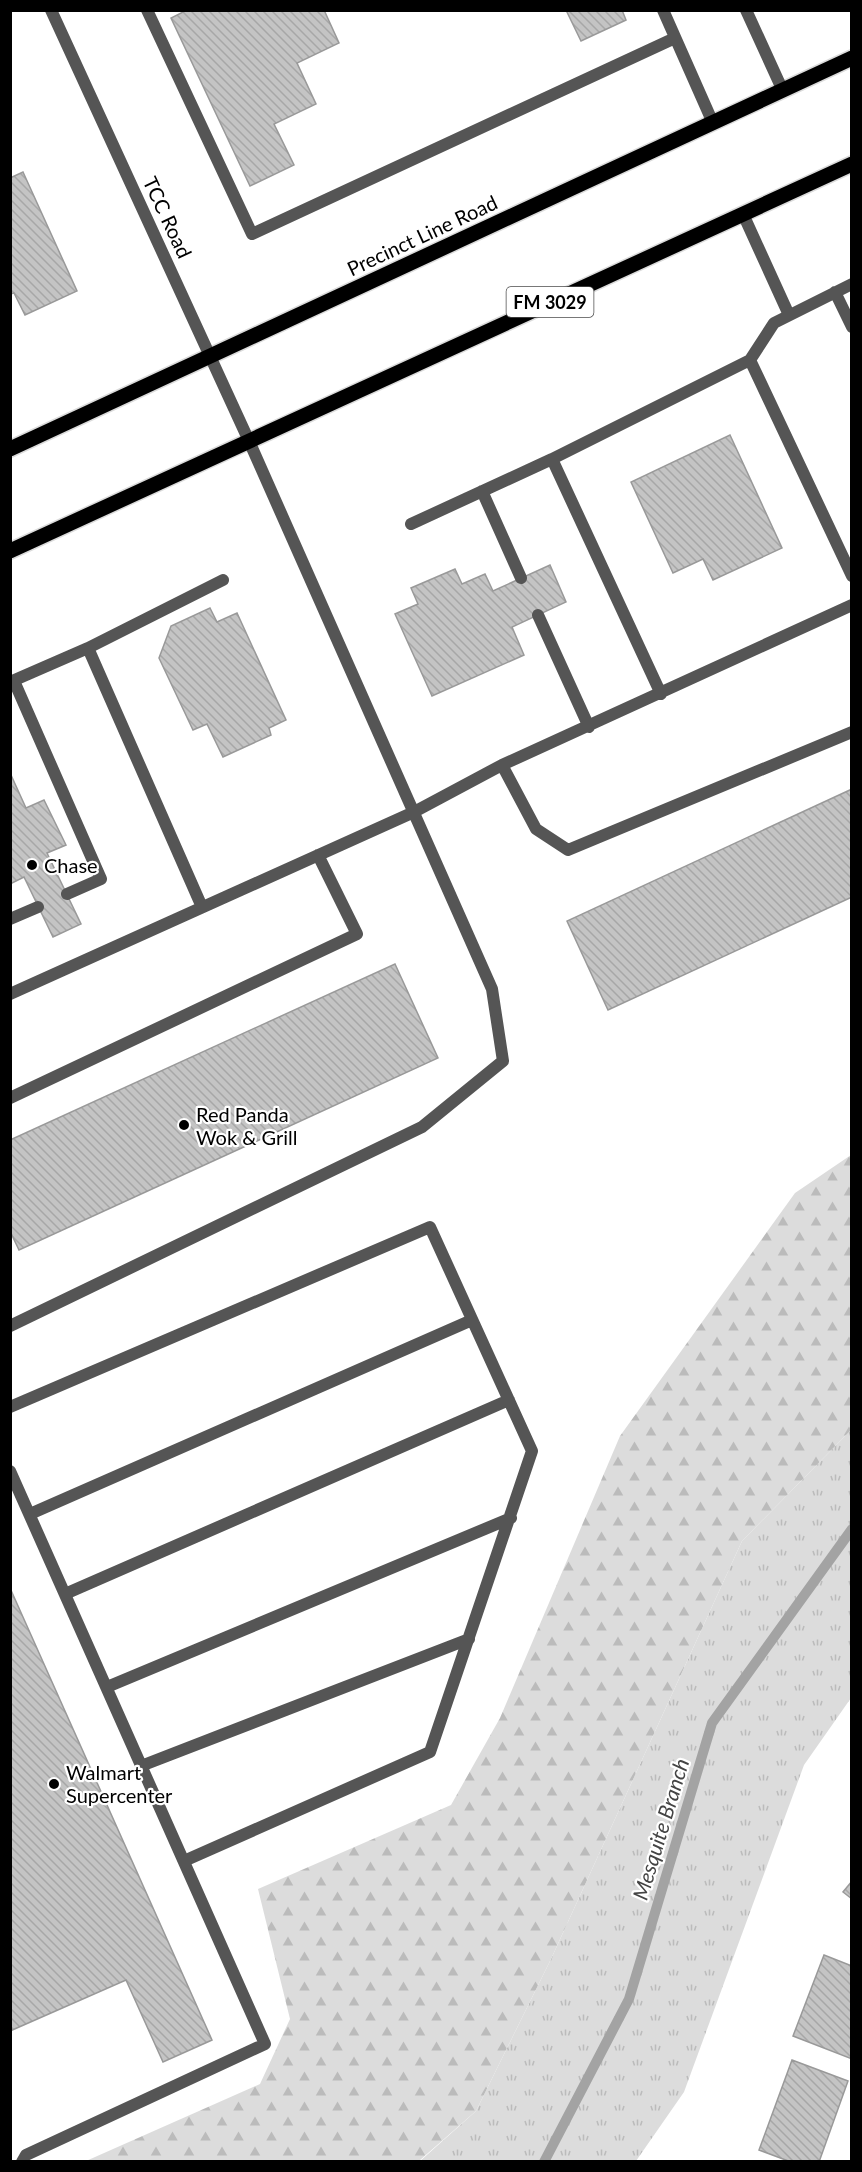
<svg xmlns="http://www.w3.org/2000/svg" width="862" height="2172" viewBox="0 0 862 2172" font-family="Lato,sans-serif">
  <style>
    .grass { fill: url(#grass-tufts) }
    .forest { fill: url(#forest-firs) }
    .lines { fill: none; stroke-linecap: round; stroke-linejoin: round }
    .stream { stroke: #a3a3a3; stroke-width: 10 }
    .building { fill: url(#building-back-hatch); stroke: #999; stroke-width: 1.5 }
    .primary-casing { stroke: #dbdbdb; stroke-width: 18 }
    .lane { stroke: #555; stroke-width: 12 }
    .street { stroke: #555; stroke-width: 12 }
    .primary { stroke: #000; stroke-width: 15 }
    .poi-dot { fill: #000; stroke: #fff; stroke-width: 2 }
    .labels { text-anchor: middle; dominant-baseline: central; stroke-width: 4.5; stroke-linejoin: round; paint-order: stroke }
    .shield { fill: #fff; stroke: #4c4c4c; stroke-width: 1.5 }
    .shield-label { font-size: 18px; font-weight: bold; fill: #000 }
    .street-label { font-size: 20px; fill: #000; stroke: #fff }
    .poi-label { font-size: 20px; fill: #000; stroke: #fff; text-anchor: start }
    .water-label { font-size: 21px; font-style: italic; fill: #444; stroke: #fff }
  </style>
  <defs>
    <pattern id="grass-tufts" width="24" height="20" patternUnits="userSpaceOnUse" patternTransform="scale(1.5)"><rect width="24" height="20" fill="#dcdcdc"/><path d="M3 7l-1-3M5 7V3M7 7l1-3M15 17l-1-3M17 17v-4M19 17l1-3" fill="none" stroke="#bbb"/></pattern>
    <pattern id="forest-firs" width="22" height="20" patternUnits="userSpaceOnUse" patternTransform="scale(1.5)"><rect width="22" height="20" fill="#dcdcdc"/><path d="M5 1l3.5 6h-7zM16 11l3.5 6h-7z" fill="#bbb"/></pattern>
    <pattern id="building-back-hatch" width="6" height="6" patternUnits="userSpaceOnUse" patternTransform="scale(1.5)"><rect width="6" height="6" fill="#c4c4c4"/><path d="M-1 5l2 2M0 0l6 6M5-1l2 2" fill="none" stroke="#a7a7a7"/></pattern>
  </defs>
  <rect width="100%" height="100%" fill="#fff"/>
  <path class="grass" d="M851,1430v268l-47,67 -120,327 -48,69 -217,1 57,-51 75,-152 191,-418z"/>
  <path class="forest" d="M851,1155v275l-109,111 -191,418 -75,152 -57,50h-333l174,-77 30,-65 -32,-130 193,-84 49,-87 120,-282 175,-243z"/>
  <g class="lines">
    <path class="stream" d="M544,2162l85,-163 83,-276 140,-194"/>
  </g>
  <path class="building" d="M187,10h137l15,33 -42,20 19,41 -42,20 20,41 -44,21 -79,-168z
    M566,10h56l4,10 -45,21z
    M23,172l54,119 -52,24 -11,-22 -4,1v-116z
    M730,435l52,113 -69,32 -10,-21 -30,14 -42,-91z
    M550,565l16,37 -54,25 12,28 -92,41 -37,-82 23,-10 -7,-16 44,-19 7,15 23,-10 8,17z
    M210,608l7,14 20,-9 49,107 -17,8 2,7 -48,22 -16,-33 -14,6 -34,-72 12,-32z
    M11,775l15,33 18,-8 22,45 -19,8 34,71 -28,13 -29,-60 -14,7z
    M852,789v108l-244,113 -41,-89z
    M395,964l43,94 -419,192 -9,-19v-91z
    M10,1588l202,452 -49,22 -37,-82 -116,51z
    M852,1881v18l-9,-7z
    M824,1955l28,11v93l-59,-23z
    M792,2060l56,21 -29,81h-28l-32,-12z"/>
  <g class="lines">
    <g class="primary-casing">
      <path id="primary" d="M10,449l842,-391
        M10,551l842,-387"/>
    </g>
    <path class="lane" d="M147,10l105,224 423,-196
      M663,10l50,113
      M746,10l37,81
      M743,214l46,101
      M835,292l17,35
      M750,360l102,216
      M552,459l109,235
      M482,491l39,87
      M411,524l141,-65 198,-99 24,-37 78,-39
      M852,605l-350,160 34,64 32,21 284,-118
      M538,615l51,112
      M88,648l135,-68
      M14,681l87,198 -34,15
      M10,682l78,-34 114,259
      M10,919l28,-12
      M10,994l404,-182 88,-47
      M10,1098l347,-164 -39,-79
      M10,1326l412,-199 81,-66 -11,-72 -243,-548
      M10,1407l420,-180 102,224 -102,301 -246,109
      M10,1471l255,573 -239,111 -4,7
      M30,1514l442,-194
      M65,1594l444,-194
      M107,1687l404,-169
      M141,1766l328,-127"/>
    <path class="street" d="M51,10l198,431"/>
    <use href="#primary" class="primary"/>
  </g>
  <g class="poi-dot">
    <circle cx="32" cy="865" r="6"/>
    <circle cx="184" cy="1125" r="6"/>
    <circle cx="54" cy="1784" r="6"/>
  </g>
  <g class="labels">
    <rect class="shield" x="506.5" y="287" width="87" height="30" rx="4.5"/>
    <g class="shield-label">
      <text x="550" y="302">FM 3029</text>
    </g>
    <g class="street-label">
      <text transform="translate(168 217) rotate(65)">TCC Road</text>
      <text transform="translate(422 235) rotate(-25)">Precinct Line Road</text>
    </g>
    <g class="poi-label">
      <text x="44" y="865">Chase</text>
      <text x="196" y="1114">Red Panda<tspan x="196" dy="23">Wok &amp; Grill</tspan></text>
      <text x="66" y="1772">Walmart<tspan x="66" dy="23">Supercenter</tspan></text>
    </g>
    <g class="water-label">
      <text transform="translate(660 1829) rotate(-73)">Mesquite Branch</text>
    </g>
  </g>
  <rect width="862" height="2172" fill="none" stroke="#000000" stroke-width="24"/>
</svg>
